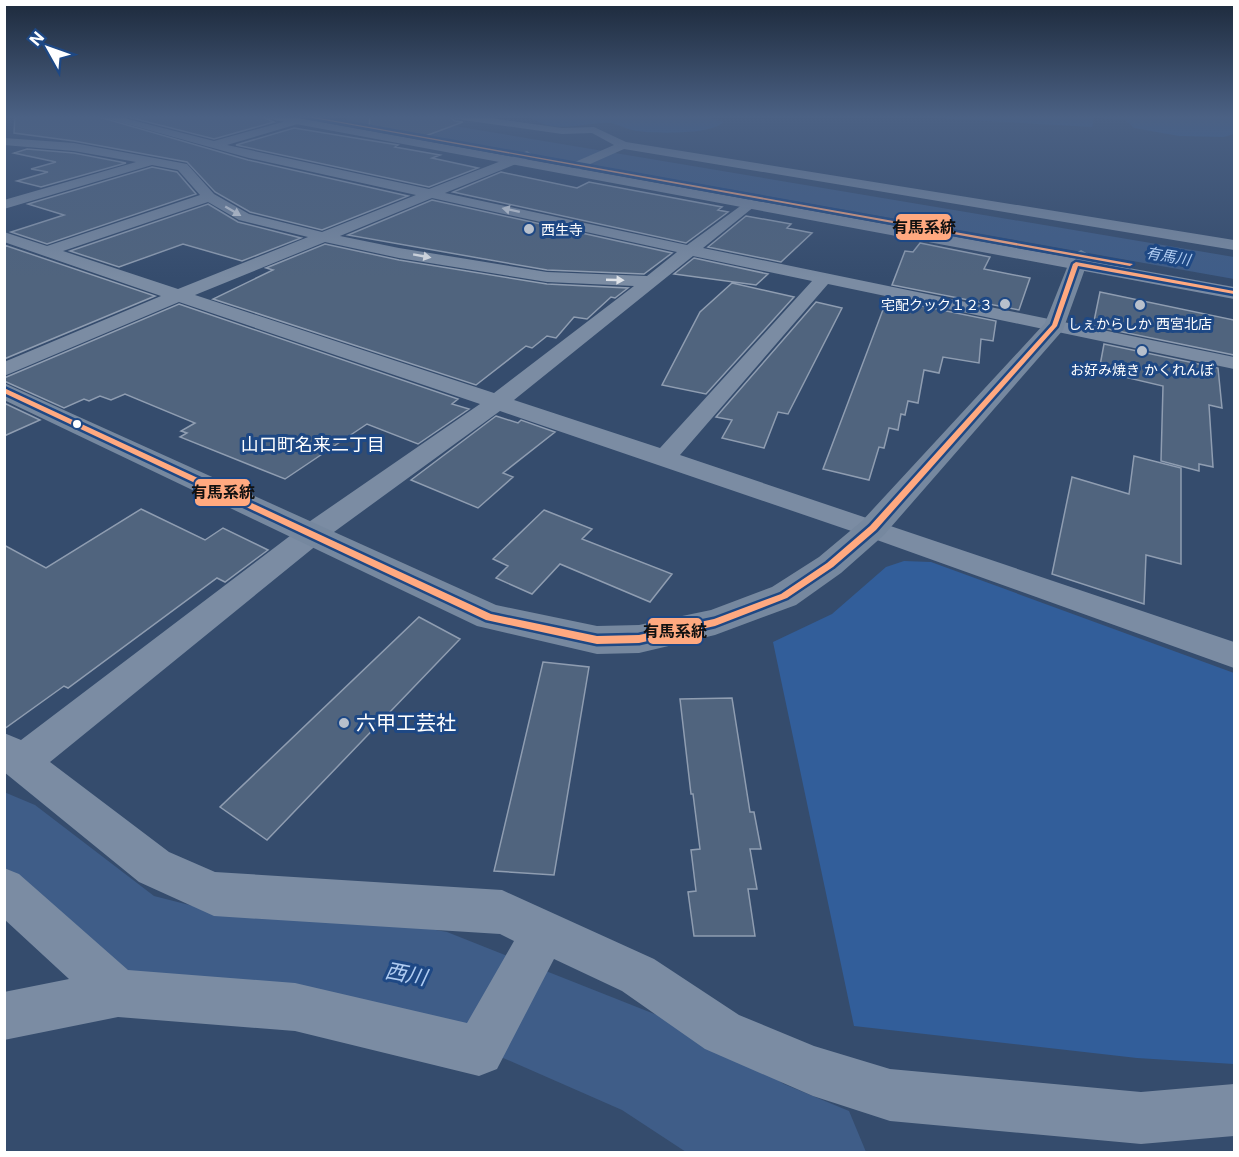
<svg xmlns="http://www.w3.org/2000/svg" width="1239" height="1157" viewBox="0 0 1239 1157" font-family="Inter,'Noto Sans JP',sans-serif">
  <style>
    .green { fill: #325e9a }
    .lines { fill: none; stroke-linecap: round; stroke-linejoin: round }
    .river { fill: #3f5d88; fill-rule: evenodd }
    .building { fill: #50647e; stroke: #8f9db1; stroke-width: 1.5 }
    .street { fill: #7b8ca3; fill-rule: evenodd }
    .secondary { fill: #76889f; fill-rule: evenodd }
    .highway { fill: #7c8ca3; fill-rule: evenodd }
    .bus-1-casing { stroke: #1e4884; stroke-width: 5 }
    .bus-1 { fill: #ffa980; fill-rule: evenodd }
    .oneway { fill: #dee2e8 }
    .poi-dot { fill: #b8c0cc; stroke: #1e4884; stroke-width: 2 }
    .bus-dot { fill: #fff; stroke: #1e4884; stroke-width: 2 }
    .labels { text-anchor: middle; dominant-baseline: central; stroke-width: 6; stroke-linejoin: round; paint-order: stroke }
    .far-poi-label { font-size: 14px; fill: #fff; stroke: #1e4884 }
    .far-water-label { font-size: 15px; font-style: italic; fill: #b0ccf1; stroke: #1e4884 }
    .neighbourhood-label { font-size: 18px; fill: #fff; stroke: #1e4884 }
    .near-poi-label { font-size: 20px; fill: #fff; stroke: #1e4884; text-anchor: start }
    .near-water-label { font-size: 21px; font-style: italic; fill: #b0ccf1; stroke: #1e4884 }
    .line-badge { stroke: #1e4884; stroke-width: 2 }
    .pale-badge-label { font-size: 16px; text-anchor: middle; font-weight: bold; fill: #111 }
  </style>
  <rect width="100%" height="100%" fill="#354c6d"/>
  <path class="green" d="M529,116h175l19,6c-9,13 -75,12 -91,8 -8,-2 -14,-6 -22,-7 -29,-1 -56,13 -81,-7z
    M900,116h334v18l-10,3 -45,-1 -45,-8 -8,-8 -32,-2 -2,9z
    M904,561l27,1 303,111v391l-97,-6 -283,-32 -81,-384 59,-28 54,-47z"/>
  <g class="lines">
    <path class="river" d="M345,116h50l839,141v22l-878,-156 -8,-2z
      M4,792l31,13 119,91 47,12 125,2 121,22 253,100 84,52 65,27 17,41h-180l-64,-42 -178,-78 -118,-24 -125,-2 -71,-20 -34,-14 -92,-79z"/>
  </g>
  <path class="building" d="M15,116h81l152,44 160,36 -86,34 -72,-18 -35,-20 -28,-30 -113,-21 -60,-8z
    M124,116h137l13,6 -60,17z
    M370,116h79l6,5 8,1 -43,16 -51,-10z
    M294,128l104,17 -3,2 45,8 -8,3 46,10 -49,19 -193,-42z
    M27,149l47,4 52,10 -85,24 -24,-6 31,-9 -17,-3 25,-7 -42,-9z
    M152,167l25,5 19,22 -149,50 -36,-12 53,-17 -36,-11z
    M501,172l76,16 12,-6 133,25 -4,3 10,2 -42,31 -233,-51z
    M432,200l240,53 -28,21 -97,-4 -199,-35z
    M208,204l30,18 63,16 -59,23 -59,-17 -64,23 -49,-16z
    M746,216l45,8 -4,4 25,5 -31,29 -73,-15z
    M920,243l70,14 -6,12 46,9 -11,32 -127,-25 13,-34 8,1z
    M325,244l74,16 148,24 81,4 -13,10 -4,-1 -24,22 -13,-2 -18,21 -9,-2 -15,12 -6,-2 -50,39 -263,-86 60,-29 -7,-2z
    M4,245l151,51 -151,63z
    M694,258l74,16 -12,11 -82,-11z
    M732,283l62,14 -88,97 -44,-9 38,-73z
    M1100,292l134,28v35l-141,-29z
    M887,299l109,22 -3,20 -12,-2 -2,24 -36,-6 -4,16 -15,-3 -6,33 -10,-2 -3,14 -4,-1 -3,16 -9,-2 -5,20 -5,-1 -10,33 -46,-11z
    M816,302l26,6 -54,106 -10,-2 -14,36 -42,-10 10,-18 -16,-3z
    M179,304l279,95 -6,5 17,5 -51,35 -51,-20 -82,55 -105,-42 7,-4 -6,-2 14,-8 -70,-29 -14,6 -11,-4 -11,5 -5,-2 -20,9 -60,-27v-3z
    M1104,344l114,24 4,40 -13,-3 4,62 -14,-3v7l-38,-10 2,-75 -64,-15z
    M4,403l36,17 -36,16z
    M496,416l22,7 3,-3 34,12 -52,41 10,4 -35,31 -67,-28z
    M1134,456l47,12v96l-35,-9 -2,49 -92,-30 20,-97 57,17z
    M141,509l64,31 18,-12 45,22 -43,32 -8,-4 -149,110 -4,-2 -60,43v-184l42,23z
    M544,510l48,19 -10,10 90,35 -22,28 -90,-38 -28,30 -36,-16 12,-12 -15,-7z
    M419,617l41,22 -193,201 -47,-33z
    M543,662l46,5 -35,208 -60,-4z
    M732,698l18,114h4l7,37h-11l7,40h-9l7,47h-61l-6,-44 8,-1 -5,-41 9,-1 -7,-55h-2l-11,-95z"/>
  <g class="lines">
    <path class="street" d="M98,116h18l98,25 83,-23 5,3 -1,2 -74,22 202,44 98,-38 6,4 -2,3 -86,35 242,52 63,-46 7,4 -2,3 -52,42 531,109v12l-406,-85 -148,171 554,187v26l-371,-133 -363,-124 -177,129 -273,222 119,90 46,20 287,18 152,69 85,56 75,31 76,23 251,23 93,-8v52l-93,8 -251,-23 -77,-25 -108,-47 -83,-58 -68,-32 -57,110 -18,7 -184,-45 -177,-14 -114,23v-48l65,-13 -65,-60v-51l15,6 109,96 167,13 172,40 47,-82 -14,-7 -286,-18 -75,-34 -135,-110v-39l17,7 282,-214 177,-122 -301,-102 -175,74v-14l157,-66 -157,-54v-10l43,14 153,-51 -22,-25 -26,-5 -148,44v-9l132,-38 -62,-11 -70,-6v-7l70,5 113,21 27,30 35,20 73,18 94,-37 -167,-37zM432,198l245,54 -30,24 -100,-4 -148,-24 -59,-12zM208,202l31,18 69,17 -130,52 -115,-38zM325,242l74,16 148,24 87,4 -140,107 -299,-98zM693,256l119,25 -152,167 -146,-48z
      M451,116h26l85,12 32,-1 32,15 608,98v10l-610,-101 -45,20 -4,-1v-6l39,-17 -22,-12 -30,1 -106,-15z"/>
    <path class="secondary" d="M1081,250l9,5 -27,75 -179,205 -43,38 -45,32 -81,30 -76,18 -42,1 -120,-28 -473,-226v-17l492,222 101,21 42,-1 72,-15 61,-23 47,-30 43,-36 183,-198 27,-68z"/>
    <path class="highway" d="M263,116h24l947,171v12l-965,-180z"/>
    <g class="bus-1-casing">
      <path id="bus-1" d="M302,116h6l825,148 -3,2z
        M1076,262l158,29v3l-156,-28 -21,60 -181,204 -43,37 -46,31 -72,28 -76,17 -42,1 -111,-24 -482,-227v-5l487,226 106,22 42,-1 75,-16 67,-25 46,-31 43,-37 182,-201 21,-61z"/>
    </g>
    <use href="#bus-1" class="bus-1"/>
  </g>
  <defs><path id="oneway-solid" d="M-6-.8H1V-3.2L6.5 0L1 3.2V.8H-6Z" transform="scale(1.5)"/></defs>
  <g class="oneway">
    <use href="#oneway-solid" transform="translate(511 210) rotate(-168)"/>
    <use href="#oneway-solid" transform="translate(233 211) rotate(30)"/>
    <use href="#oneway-solid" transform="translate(422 256) rotate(10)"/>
    <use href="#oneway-solid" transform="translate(615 280) rotate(2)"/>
  </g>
  <linearGradient id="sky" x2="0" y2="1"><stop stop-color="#1d2a3c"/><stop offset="0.42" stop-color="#4b6184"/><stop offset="1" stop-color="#4b6184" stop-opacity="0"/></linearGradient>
  <rect width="1239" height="278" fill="url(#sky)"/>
  <g class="poi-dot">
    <circle cx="529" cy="229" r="6"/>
    <circle cx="1005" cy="304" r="6"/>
    <circle cx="1140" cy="305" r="6"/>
    <circle cx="1142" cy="351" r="6"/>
    <circle cx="344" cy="723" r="6"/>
  </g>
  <circle class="bus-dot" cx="77" cy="424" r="5"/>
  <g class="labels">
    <g class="far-poi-label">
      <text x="541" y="229" text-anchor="start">西生寺</text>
      <text x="993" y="304" text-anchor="end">宅配クック１２３</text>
      <text x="1140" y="323">しぇからしか 西宮北店</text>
      <text x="1142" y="369">お好み焼き かくれんぼ</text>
    </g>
    <g class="far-water-label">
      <text transform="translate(1168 256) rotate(10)">有馬川</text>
    </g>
    <g class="neighbourhood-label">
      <text x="313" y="444">山口町名来二丁目</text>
    </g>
    <g class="near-poi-label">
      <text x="356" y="723">六甲工芸社</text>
    </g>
    <g class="near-water-label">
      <text transform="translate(406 974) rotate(11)">西川</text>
    </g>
  </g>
  <g class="line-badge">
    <rect x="895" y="213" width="57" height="28" rx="6" fill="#ffa980"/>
    <rect x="194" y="478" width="57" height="29" rx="6" fill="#ffa980"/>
    <rect x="647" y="617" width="56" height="28" rx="6" fill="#ffa980"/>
  </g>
  <g class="pale-badge-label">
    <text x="924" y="233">有馬系統</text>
    <text x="223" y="498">有馬系統</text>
    <text x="675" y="637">有馬系統</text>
  </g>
  <rect width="1239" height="1157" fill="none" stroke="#ffffff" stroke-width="12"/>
  <g transform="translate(48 48) rotate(310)" stroke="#1e4884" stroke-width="4.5" paint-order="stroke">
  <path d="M0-4.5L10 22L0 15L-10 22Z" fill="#ffffff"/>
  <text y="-9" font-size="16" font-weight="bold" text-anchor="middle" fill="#ffffff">N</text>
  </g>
</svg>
